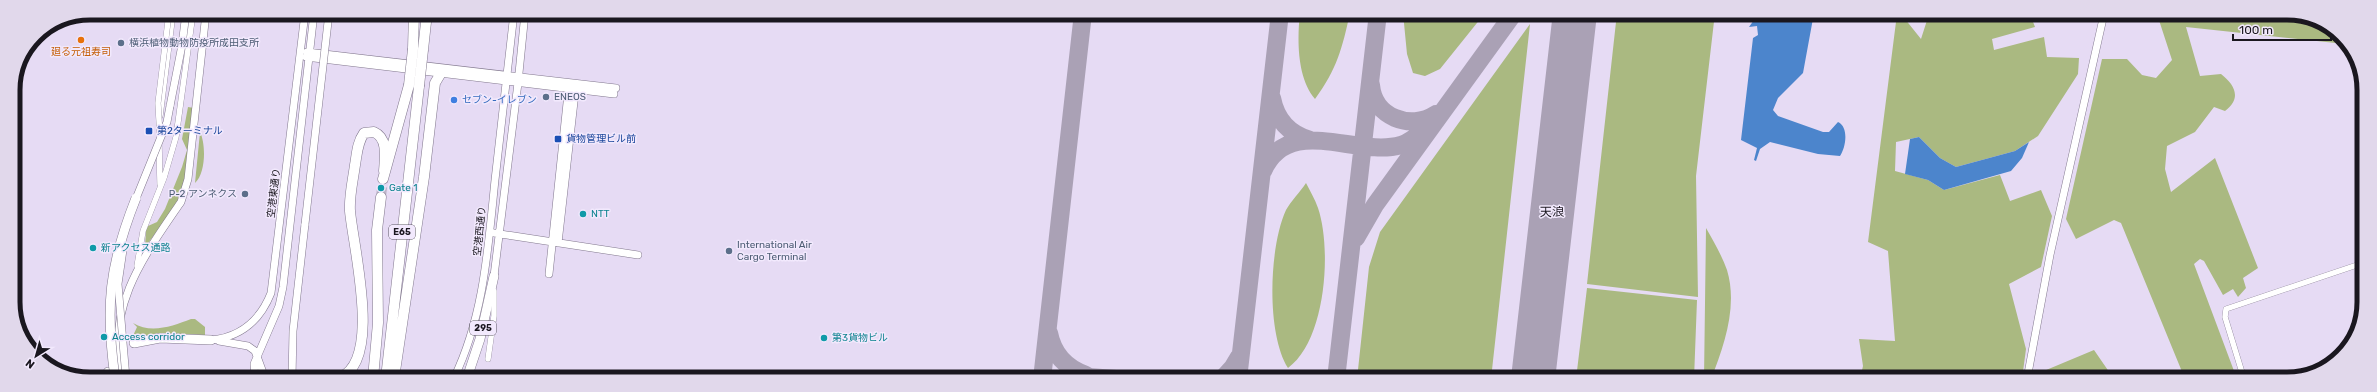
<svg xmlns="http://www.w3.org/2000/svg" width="2377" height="392" viewBox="0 0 2377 392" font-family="Rubik,'Noto Sans JP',sans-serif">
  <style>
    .green { fill: #aab981 }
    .water { fill: #4c85cc }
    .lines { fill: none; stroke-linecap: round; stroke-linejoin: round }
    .taxiway { stroke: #aaa1b5; stroke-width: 18 }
    .runway { stroke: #aaa1b5; stroke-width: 44 }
    .motorway-tunnel { stroke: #bdb4c9; stroke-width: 10; stroke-dasharray: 10 5; stroke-linecap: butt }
    .minor-casing { stroke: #82788e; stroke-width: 6 }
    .tertiary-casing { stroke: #82788e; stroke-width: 8 }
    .trunk-casing { stroke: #82788e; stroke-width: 10 }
    .motorway-casing { stroke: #82788e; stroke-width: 11 }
    .minor { stroke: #fff; stroke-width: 5.5 }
    .tertiary { stroke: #fff; stroke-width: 7 }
    .trunk { stroke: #fff; stroke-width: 9 }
    .motorway { stroke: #fff; stroke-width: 10 }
    .minor-bridge-casing { stroke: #82788e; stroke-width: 6; stroke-linecap: butt }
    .tertiary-bridge-casing { stroke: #82788e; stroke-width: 8; stroke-linecap: butt }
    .trunk-bridge-casing { stroke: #82788e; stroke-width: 10; stroke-linecap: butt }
    .motorway-bridge-casing { stroke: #82788e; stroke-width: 11; stroke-linecap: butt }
    .minor-bridge { stroke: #fff; stroke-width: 5.5 }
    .tertiary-bridge { stroke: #fff; stroke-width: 7 }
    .trunk-bridge { stroke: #fff; stroke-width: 9 }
    .motorway-bridge { stroke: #fff; stroke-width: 10 }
    .food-dot { fill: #e8710a; stroke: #f2e9fd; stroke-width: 1.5 }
    .service-dot { fill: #5c6f8a; stroke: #f2e9fd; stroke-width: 1.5 }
    .shop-dot { fill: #3f7fe0; stroke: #f2e9fd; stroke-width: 1.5 }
    .transit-dot { fill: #1a4fb4; stroke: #f2e9fd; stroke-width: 1.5 }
    .culture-dot { fill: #0f9aa8; stroke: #f2e9fd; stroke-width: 1.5 }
    .labels { text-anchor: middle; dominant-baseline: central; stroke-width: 3; stroke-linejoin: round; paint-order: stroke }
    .shield { fill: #f2e9fd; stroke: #5b5662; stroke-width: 1 }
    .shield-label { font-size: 9px; font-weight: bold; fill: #1a171f }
    .service-label { font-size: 10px; fill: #4e5e75; stroke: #f2e9fd; text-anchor: start }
    .food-label { font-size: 10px; fill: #c56008; stroke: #f2e9fd }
    .shop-label { font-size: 10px; fill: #366cbe; stroke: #f2e9fd; text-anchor: start }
    .transit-label { font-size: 10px; fill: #164399; stroke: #f2e9fd; text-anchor: start }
    .culture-label { font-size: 10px; fill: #0d838f; stroke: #f2e9fd; text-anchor: start }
    .street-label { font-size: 10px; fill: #1a171f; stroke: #f2e9fd }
    .quarter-label { font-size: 12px; fill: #1a171f; stroke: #f2e9fd }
    .rim { fill: none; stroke: #1a171f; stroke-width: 5 }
  </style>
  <rect width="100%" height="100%" fill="#e6dbf4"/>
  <path class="green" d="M1300,13h50c-8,36 -13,56 -35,86 -18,-21 -18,-59 -15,-86z
    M1403,13h82l-45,56 -15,7 -12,-3 -6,-19z
    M1617,13h98l-19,163 2,121 -111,-13z
    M1897,14h4l20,25 8,-25h101l5,13 -43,12 2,11 50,-13 3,20 32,1 -1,16 -40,62 -23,15 -59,16 -16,-9 -21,-21 -23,5 -1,29 33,9 16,10 56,-15 10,26 31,-11 11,26 -11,51 -32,17 17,65 -4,30h-162l3,-13 -4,-27 36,2 -7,-90 -20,-9z
    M2157,14h139l42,18 7,12 -159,-17 14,49 21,-2c14,11 21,24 4,37l-11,-4 -19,25 -28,14 -2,23 6,23 44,-34 43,110 -15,10 3,10 -8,9 -5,-8 -10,6 -19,-34 -4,-2 -6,5 43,115h-52l-64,-156 -7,-3 -38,19 -10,-20 36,-160h25l15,16 14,3 16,-18z
    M1530,24l-39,355h-134l12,-112 11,-35z
    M188,107l6,1 -11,84 -10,18 -28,37 1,-17 2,-4 9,-4 8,-13 17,-42 5,-17 -5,-11z
    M200,132c6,12 6,41 -5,51z
    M1306,183c4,8 9,16 12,25 14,41 8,133 -30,160 -22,-35 -19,-121 -2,-158 5,-9 14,-18 20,-27z
    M1706,228c8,14 16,28 21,42 11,36 -3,76 -16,109h-7z
    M1587,288l110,12 -3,79h-118z
    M191,319h4l10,8v8l-43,-2 -30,5 5,-11 -4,-4c18,11 40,3 58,-4z
    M2094,350l20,29h-73l-2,-6z"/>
  <path class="water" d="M1759,13h55l-11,60 -25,25 -5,12 5,6 45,16h6l9,-10c11,5 8,25 2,34l-22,-2 -48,-12 -10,7 -4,12 -2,-1 3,-12 -16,-8 12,-102 5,-3 -1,-9 -8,1z
    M1919,137l21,21 16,9 59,-16 14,-9 -7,16 -11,13 -67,19 -16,-10 -23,-6 5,-35z"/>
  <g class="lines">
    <path class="taxiway" d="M1371,85c3,32 39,46 65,29
      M1272,98c4,21 17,36 38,42
      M1263,171c26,-58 93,-13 138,-26 9,-3 16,-9 23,-15
      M1356,238l19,-33 139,-192
      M1049,333c4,21 17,35 37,42
      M1074,376l42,3
      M1042,379l41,-366
      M1222,379l11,-12 6,-10
      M1238,379l42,-366
      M1336,379l42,-366"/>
    <path class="runway" d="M1533,379l42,-366"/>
    <path class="motorway-tunnel" d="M381,197l2,-18"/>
    <g class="minor-casing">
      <path id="minor" d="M160,116l13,-103
        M159,143l1,41
        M137,266l6,-35 21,-53 12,-41 17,-124
        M488,359l6,-43v-25
        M2244,379l-19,-62 1,-8 137,-46"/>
    </g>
    <g class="tertiary-casing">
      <path id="tertiary" d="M307,52l309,36
        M306,57l308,37
        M170,106l12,-61 4,-32
        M494,233l144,22
        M558,243l18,-159
        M549,274l20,-190
        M494,276l24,-193 7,-70
        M211,340c30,-3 49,-19 60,-47l34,-280
        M219,341l29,5 7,5 10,27
        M120,378c-13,-73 22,-119 61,-176l7,-23 18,-166
        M255,378l-1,-14 25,-58 4,-19 31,-274
        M292,378l1,-47 12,-107
        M454,378c30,-62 34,-130 41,-198 6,-56 13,-111 19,-167
        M2027,379l23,-124 54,-241"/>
    </g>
    <g class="trunk-casing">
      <path id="trunk" d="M134,343l26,-5 51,2
        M106,378l2,-6
        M467,378l13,-39 14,-63"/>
    </g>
    <g class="motorway-casing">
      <path id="motorway" d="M413,49l1,-36
        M423,50l4,-37
        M383,179l26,-94
        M339,378c44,-16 14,-131 11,-167 -1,-15 3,-31 5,-46 2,-11 2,-22 9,-32l10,-1c14,6 11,25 10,39
        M373,378l5,-55 -1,-93 4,-33
        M386,378l33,-292
        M394,378l30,-201 11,-94 6,-10"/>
    </g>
    <use href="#minor" class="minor"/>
    <use href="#tertiary" class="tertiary"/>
    <use href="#trunk" class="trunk"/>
    <use href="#motorway" class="motorway"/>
    <g class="minor-bridge-casing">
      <path id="minor-bridge" d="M160,137l-2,-34 11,-90"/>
    </g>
    <g class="tertiary-bridge-casing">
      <path id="tertiary-bridge" d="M135,201l32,-79 3,-16
        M305,224l24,-211
        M123,250l-5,34 8,94"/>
    </g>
    <g class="trunk-bridge-casing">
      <path id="trunk-bridge" d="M115,378c-10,-72 -6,-112 21,-180"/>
    </g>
    <g class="motorway-bridge-casing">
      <path id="motorway-bridge" d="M409,85l4,-36
        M419,86l4,-36"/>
    </g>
    <use href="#minor-bridge" class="minor-bridge"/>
    <use href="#tertiary-bridge" class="tertiary-bridge"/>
    <use href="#trunk-bridge" class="trunk-bridge"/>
    <use href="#motorway-bridge" class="motorway-bridge"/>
  </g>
  <circle class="food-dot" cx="81" cy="40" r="4"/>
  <g class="service-dot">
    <circle cx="121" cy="43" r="4"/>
    <circle cx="546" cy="97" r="4"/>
    <circle cx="245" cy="194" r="4"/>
    <circle cx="729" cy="251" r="4"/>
  </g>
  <circle class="shop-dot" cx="454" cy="100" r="4"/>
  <g class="transit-dot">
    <rect x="145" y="127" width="8" height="8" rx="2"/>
    <rect x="554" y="135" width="8" height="8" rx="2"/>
  </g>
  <g class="culture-dot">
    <circle cx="381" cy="188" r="4"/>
    <circle cx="583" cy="214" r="4"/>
    <circle cx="93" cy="248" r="4"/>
    <circle cx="104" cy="337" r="4"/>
    <circle cx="824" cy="338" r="4"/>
  </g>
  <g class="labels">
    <g class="shield">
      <rect x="389" y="225" width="26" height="14" rx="3"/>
      <rect x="470" y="321" width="26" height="14" rx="3"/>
    </g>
    <g class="shield-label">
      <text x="402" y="232">E65</text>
      <text x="483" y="328">295</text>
    </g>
    <g class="service-label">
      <text x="129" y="43">横浜植物動物防疫所成田支所</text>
      <text x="554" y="97">ENEOS</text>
      <text x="237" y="194" text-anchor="end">P-2 アンネクス</text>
      <text x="737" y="245">International Air<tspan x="737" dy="12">Cargo Terminal</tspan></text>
    </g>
    <g class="food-label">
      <text x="81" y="52">廻る元祖寿司</text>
    </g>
    <g class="shop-label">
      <text x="462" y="100">セブン-イレブン</text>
    </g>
    <g class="transit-label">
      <text x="157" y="131">第2ターミナル</text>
      <text x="566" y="139">貨物管理ビル前</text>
    </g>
    <g class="culture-label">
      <text x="389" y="188">Gate 1</text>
      <text x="591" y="214">NTT</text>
      <text x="101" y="248">新アクセス通路</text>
      <text x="112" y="337">Access corridor</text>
      <text x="832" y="338">第3貨物ビル</text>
    </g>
    <g class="street-label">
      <text transform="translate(274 193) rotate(-83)">空港東通り</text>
      <text transform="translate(480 231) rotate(-84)">空港西通り</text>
    </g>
    <g class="quarter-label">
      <text x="1552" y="212">天浪</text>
    </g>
  </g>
  <path d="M0 0H2377V392H0ZM90 20H2287A70 70 0 0 1 2357 90V302A70 70 0 0 1 2287 372H90A70 70 0 0 1 20 302V90A70 70 0 0 1 90 20Z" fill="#e1d8eb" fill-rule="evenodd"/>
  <path class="rim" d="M90 20H2287A70 70 0 0 1 2357 90V302A70 70 0 0 1 2287 372H90A70 70 0 0 1 20 302V90A70 70 0 0 1 90 20Z"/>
  <g transform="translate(36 356) rotate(217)" stroke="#f2e9fd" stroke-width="3" paint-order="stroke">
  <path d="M0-3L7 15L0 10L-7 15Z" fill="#1a171f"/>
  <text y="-6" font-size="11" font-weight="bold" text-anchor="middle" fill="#1a171f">N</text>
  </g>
  <path d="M2233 34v6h98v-6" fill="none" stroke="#1a171f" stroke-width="2"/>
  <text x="2239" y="34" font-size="12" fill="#1a171f" stroke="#f2e9fd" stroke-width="3" paint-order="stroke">100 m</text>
</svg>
